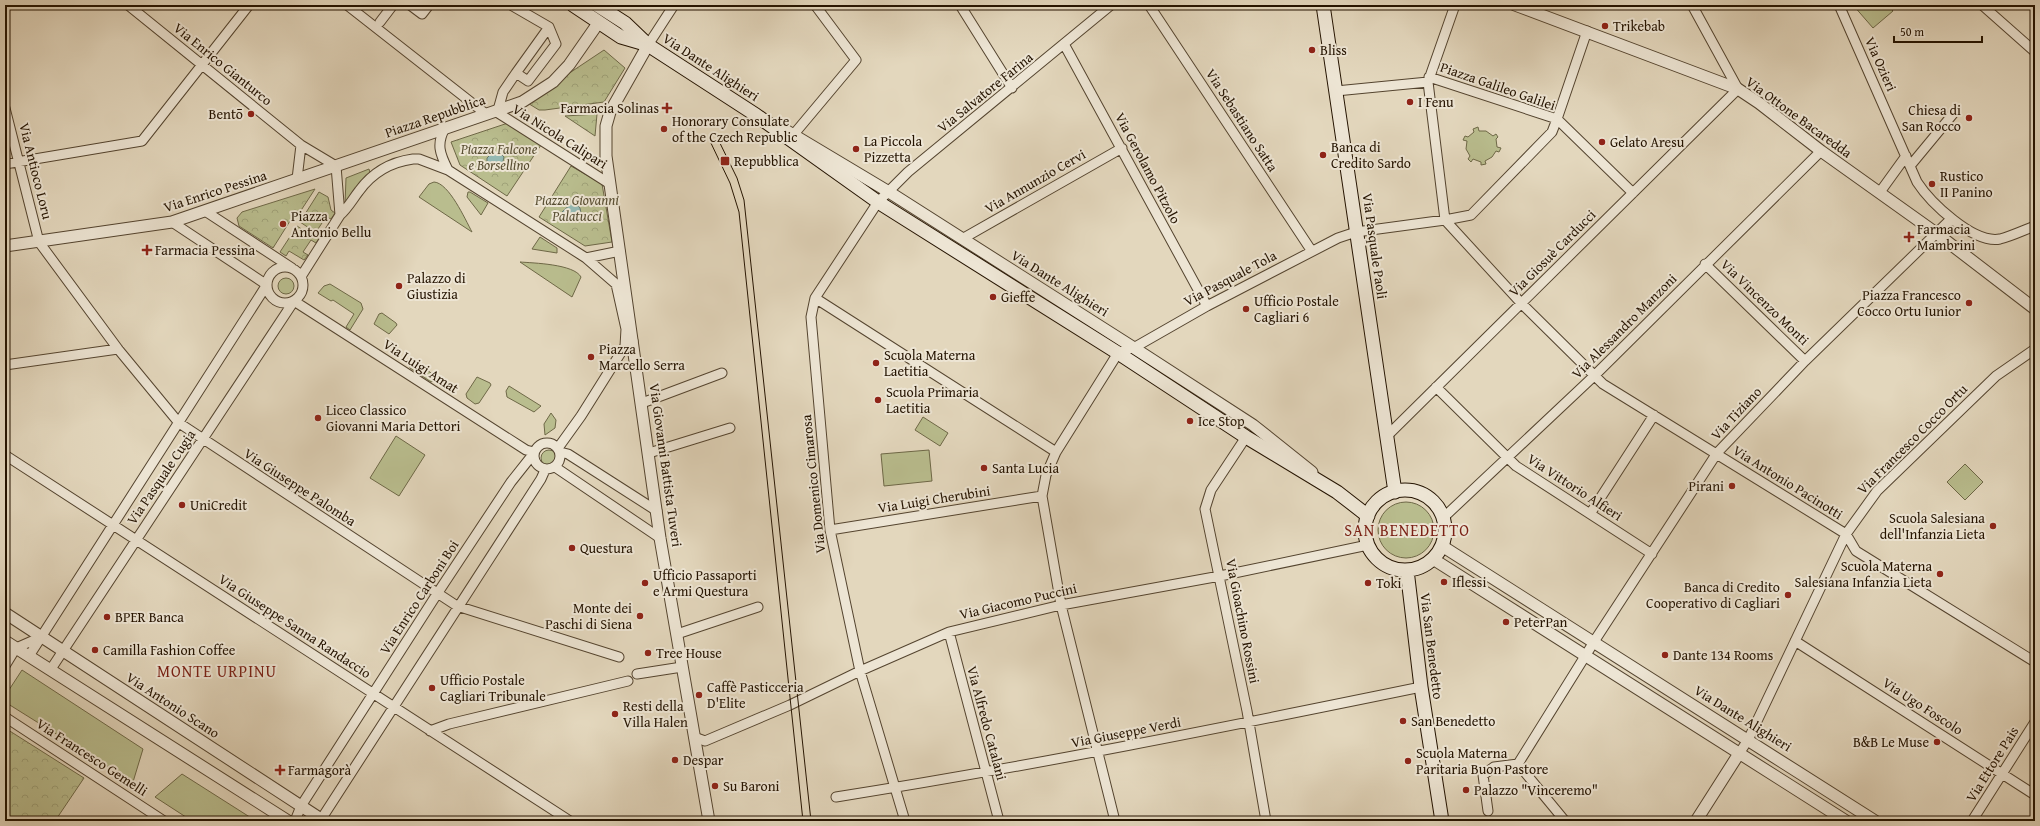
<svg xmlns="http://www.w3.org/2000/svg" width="2040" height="826" viewBox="0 0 2040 826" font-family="'Gentium Book Plus',serif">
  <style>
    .green { fill: #b9bd8e; stroke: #6e6847 }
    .park { fill: url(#park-crowns); stroke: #6e6847 }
    .water { fill: #95b9b3; stroke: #68776b }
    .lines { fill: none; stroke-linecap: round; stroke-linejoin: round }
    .minor-casing { stroke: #54442f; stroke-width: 11 }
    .tertiary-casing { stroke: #54442f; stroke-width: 13 }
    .secondary-casing { stroke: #241300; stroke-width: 15 }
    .minor { stroke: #ede5d4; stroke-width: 9 }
    .tertiary { stroke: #ede5d4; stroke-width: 11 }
    .secondary { stroke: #ede5d4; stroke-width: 13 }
    .tram { stroke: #241300; stroke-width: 1 }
    .poi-dot { fill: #8f2418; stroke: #ede5d4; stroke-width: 1.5 }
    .labels { text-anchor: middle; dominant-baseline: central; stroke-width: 4; stroke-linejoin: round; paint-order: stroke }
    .poi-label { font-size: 14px; fill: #241300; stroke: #ede5d4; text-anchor: start }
    .street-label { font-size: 14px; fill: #241300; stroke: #ede5d4 }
    .park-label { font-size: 14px; font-style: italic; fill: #584e32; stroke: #ede5d4 }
    .quarter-label { font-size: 16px; letter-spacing: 1px; fill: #7a1f14; stroke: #ede5d4 }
  </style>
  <defs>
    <pattern id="park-crowns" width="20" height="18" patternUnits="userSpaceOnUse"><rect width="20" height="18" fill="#b9bd8e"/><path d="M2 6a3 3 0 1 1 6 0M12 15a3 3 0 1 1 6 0" fill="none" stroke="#9fa279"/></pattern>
  </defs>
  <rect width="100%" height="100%" fill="#e3d7bd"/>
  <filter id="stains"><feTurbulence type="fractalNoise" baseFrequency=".005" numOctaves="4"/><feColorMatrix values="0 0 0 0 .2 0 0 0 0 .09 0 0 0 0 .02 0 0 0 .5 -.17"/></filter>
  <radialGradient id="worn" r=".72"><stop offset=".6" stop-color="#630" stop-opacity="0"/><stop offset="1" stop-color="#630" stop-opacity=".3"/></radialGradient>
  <path class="green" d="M1853,5h35l5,6 -20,17z
    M1478,127l1,4h7l7,5 3,-2 2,3 -2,2 1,8 4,1 -2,4 -3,-1 -4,6 -7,4 1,3 -5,1v-3l-8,-3 -2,3 -3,-3 2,-3 -4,-7 1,-8 -4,-1 2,-4 3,1 6,-5 -1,-3z
    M369,169l1,4 -25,32 1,-27z
    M434,182c15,1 31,37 38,50l-53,-35 10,-13z
    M468,192h2l18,11 -7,12 -14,-18z
    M540,237l17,11v5l-25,-4z
    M520,262c13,1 54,2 61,15l-9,20z
    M278 286a8 8 0 1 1 16 0a8 8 0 1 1-16 0Z
    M330,284l31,19 2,6 -13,21 -4,-3 8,-13 -21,-14 -2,1 -13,-8 6,-7z
    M382,313l14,10 1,2 -8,9 -15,-10 5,-10z
    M411,360l28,18 -8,4 -21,-14z
    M477,377l13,6 1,2 -12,18 -4,1 -8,-6 -1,-4z
    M509,386l32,20 -7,6 -27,-15 -1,-6z
    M551,413l5,7 -1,8 -10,7 -1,-11z
    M923,417l25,16 -8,13 -25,-16z
    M396,436l29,19 -26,41 -29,-18z
    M929,450l3,31 -48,5 -3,-32z
    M541 458a8 8 0 1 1 16 0a8 8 0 1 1-16 0Z
    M1965,464l18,18 -18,18 -18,-18z
    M1378 530a28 28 0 1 1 56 0a28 28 0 1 1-56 0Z
    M22,670l121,79 -10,33 -128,-80v-6z
    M182,774l74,47h-64l-37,-24z"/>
  <path class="park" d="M604,50l21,18 -21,34 -59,8h-6l-13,-8z
    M597,114l-2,22 -30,-20z
    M508,123l33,22 -34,51 -47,-31 -9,-23z
    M571,166l31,18 10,58 -27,4 -46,-29z
    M315,189l-17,26 -3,-2 -22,35 -34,-22 -2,-8 5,-6z
    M319,192l9,5 3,13 4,3 -4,6 -5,-2 -8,12 5,3 -7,11 -5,-3 -8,12 5,3 -4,5 -15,-9 -3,5 -6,-4 17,-26 18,12 3,-4 -18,-12z
    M5,728l79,50 -29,43h-50z"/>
  <path class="water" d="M492,153h8l4,4 -3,13 -14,-8v-4z
    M574,201l6,7 1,5 -3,5 -4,2 -12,-8z"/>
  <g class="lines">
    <g class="minor-casing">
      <path id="minor" d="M128,5l173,140 35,21 4,49
        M347,5l139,109
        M410,5l12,9 7,-9
        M511,5l38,22
        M960,5l52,83
        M1149,5l162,245
        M1839,5l78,177c13,20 56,62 83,57 12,-3 24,-9 35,-13
        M1982,5l53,47
        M380,22l13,-17
        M549,27l7,17 -28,37 -12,-8z
        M1587,31l-30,88 76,74
        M1064,44l143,262
        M648,45l26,-40
        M1429,77l128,42 -5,13 -81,83 -26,5 -17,-138 27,-77
        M1336,91l92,-9
        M5,108l34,134 79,107 61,74 278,183 162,51
        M498,110l5,-18 13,-19
        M495,111l115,73
        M445,128c-9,16 -5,26 3,42
        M794,134l62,-74 -41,-55
        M5,164l137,-23 107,-136
        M1910,166l43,-52
        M297,179l4,-34
        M1880,192l26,-36
        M205,211l87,57
        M172,222l95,63
        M962,239l160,-91
        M586,258l30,26 10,45 -1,17
        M1705,264l100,97
        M267 285a18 18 0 1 1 36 0a18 18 0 1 1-36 0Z
        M302,275l38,-60c8,-7 12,-15 19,-24 13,-18 32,-29 54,-32h6l29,11 138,88 34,-7
        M815,298l241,154
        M294,301l232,149 8,2
        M5,365l113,-16
        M1436,387l80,79 136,88
        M642,403l80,-30
        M1246,437l-35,53 -6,19 42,202 19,110
        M1386,437l352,-348 -46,-84
        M534 456a13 13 0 1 1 26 0a13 13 0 1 1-26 0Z
        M558,448l23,-32 44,-70 8,-5
        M560,452l8,2 89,57
        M649,453l81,-25
        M5,455l565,366
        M555,467l105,71
        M1590,514l64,-99
        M1443,518l151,-142 227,-225
        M830,530l212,-34
        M1846,534l10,17 179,111
        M949,632l50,189
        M677,634l81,-27
        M1795,641l240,154
        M29,656l237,-370
        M5,666l11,-18 25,-11
        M51,669l243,-368
        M637,674l45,-7
        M5,717l159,104
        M430,731l19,-7 179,-43
        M694,737l11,4 85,-36 70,-34 89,-39 112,-27 159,-29 148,-31
        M1740,752l8,-12 98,-206 31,-43 119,-115 39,-27
        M1518,764l79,-127 120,-184 88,-92 146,-142
        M1518,764l47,57
        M836,797c196,-31 390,-70 585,-110
        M1488,811l-5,-36 11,-8 24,-3
        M295,821l6,-15 136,-212 74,-112 23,-29
        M320,821l221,-342 4,-9
        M905,821l-45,-150 -30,-141 -19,-213 4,-19 63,-96 30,-30 203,-167
        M1115,821l-54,-216 -19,-109 4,-21 10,-23 62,-99 19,-7 70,-40 131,-68 18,-6 89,-12 77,84 81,80 243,150
        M1972,821l63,-99"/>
    </g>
    <g class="tertiary-casing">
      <path id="tertiary" d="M1515,5l223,84 21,14 62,48 115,82 99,76
        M648,45l-38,67 -4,14v30l54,382 49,283
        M782,128l107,64 245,156 119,77 59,47
        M5,246l167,-24 350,-120 31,-20 16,-17 30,-43
        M1442,546l433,275
        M1433,559l413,262
        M5,613l319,208
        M5,641l283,180
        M1696,821l44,-69"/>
    </g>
    <g class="secondary-casing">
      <path id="secondary" d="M573,5l48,32 24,7
        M597,5l28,18 23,22 108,70 122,87 240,151 128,84 91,55 31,24
        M1323,5l72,487
        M1365 530a40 40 0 1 1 80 0a40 40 0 1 1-80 0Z
        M1407,570l14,117 21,134"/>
    </g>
    <use href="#minor" class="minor"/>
    <use href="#tertiary" class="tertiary"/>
    <use href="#secondary" class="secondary"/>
    <path class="tram" d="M716,135l21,43 7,22 67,621
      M709,139l21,44 9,29 64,609"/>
  </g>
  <g class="poi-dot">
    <circle cx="1605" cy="26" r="4"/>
    <circle cx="1312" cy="50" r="4"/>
    <circle cx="1410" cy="102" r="4"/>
    <path d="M665 102h4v4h4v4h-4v4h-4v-4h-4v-4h4z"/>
    <circle cx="251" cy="114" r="4"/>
    <circle cx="1969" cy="118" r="4"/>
    <circle cx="664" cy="129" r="4"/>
    <circle cx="1602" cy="142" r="4"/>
    <circle cx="856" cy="149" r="4"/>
    <circle cx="1323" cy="155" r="4"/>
    <rect x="720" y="156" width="10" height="10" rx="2"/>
    <circle cx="1932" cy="184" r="4"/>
    <circle cx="283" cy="224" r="4"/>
    <path d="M1907 231h4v4h4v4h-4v4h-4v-4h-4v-4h4z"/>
    <path d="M145 244h4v4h4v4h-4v4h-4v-4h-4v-4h4z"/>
    <circle cx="399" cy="286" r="4"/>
    <circle cx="993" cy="297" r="4"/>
    <circle cx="1969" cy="303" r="4"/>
    <circle cx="1246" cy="309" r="4"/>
    <circle cx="591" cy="357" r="4"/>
    <circle cx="876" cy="363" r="4"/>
    <circle cx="878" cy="400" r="4"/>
    <circle cx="318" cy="418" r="4"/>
    <circle cx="1190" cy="421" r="4"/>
    <circle cx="984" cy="468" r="4"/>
    <circle cx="1732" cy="486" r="4"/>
    <circle cx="182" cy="505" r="4"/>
    <circle cx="1993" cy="526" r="4"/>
    <circle cx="572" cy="548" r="4"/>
    <circle cx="1940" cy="574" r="4"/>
    <circle cx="1444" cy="582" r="4"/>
    <circle cx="645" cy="583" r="4"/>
    <circle cx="1368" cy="583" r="4"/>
    <circle cx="1788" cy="595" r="4"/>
    <circle cx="640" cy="616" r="4"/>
    <circle cx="107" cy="617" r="4"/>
    <circle cx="1506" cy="622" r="4"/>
    <circle cx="95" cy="650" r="4"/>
    <circle cx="648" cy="653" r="4"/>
    <circle cx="1665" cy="655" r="4"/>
    <circle cx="432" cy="688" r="4"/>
    <circle cx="699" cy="695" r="4"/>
    <circle cx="615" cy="714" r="4"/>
    <circle cx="1403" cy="721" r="4"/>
    <circle cx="1937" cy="742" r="4"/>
    <circle cx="675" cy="760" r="4"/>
    <circle cx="1408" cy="761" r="4"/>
    <path d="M278 764h4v4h4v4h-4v4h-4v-4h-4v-4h4z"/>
    <circle cx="715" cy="786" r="4"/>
    <circle cx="1466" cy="790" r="4"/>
  </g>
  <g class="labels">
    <g class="poi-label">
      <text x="1613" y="26">Trikebab</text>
      <text x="1320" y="50">Bliss</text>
      <text x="1418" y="102">I Fenu</text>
      <text x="659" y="108" text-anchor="end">Farmacia Solinas</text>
      <text x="1961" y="110" text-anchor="end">Chiesa di<tspan x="1961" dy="16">San Rocco</tspan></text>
      <text x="243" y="114" text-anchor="end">Bentō</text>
      <text x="672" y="121">Honorary Consulate<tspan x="672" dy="16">of the Czech Republic</tspan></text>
      <text x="864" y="141">La Piccola<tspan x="864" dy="16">Pizzetta</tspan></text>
      <text x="1610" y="142">Gelato Aresu</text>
      <text x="1331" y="147">Banca di<tspan x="1331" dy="16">Credito Sardo</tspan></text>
      <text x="734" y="161">Repubblica</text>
      <text x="1940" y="176">Rustico<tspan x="1940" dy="16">II Panino</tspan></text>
      <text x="291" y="216">Piazza<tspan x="291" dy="16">Antonio Bellu</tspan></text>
      <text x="1917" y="229">Farmacia<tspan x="1917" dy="16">Mambrini</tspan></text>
      <text x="155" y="250">Farmacia Pessina</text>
      <text x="407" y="278">Palazzo di<tspan x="407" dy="16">Giustizia</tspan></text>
      <text x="1961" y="295" text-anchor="end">Piazza Francesco<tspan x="1961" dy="16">Cocco Ortu Iunior</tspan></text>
      <text x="1001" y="297">Gieffe</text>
      <text x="1254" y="301">Ufficio Postale<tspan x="1254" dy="16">Cagliari 6</tspan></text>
      <text x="599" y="349">Piazza<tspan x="599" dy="16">Marcello Serra</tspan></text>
      <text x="884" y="355">Scuola Materna<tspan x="884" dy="16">Laetitia</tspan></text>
      <text x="886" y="392">Scuola Primaria<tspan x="886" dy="16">Laetitia</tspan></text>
      <text x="326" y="410">Liceo Classico<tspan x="326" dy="16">Giovanni Maria Dettori</tspan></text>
      <text x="1198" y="421">Ice Stop</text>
      <text x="992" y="468">Santa Lucia</text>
      <text x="1724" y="486" text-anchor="end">Pirani</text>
      <text x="190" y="505">UniCredit</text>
      <text x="1985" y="518" text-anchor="end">Scuola Salesiana<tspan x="1985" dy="16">dell'Infanzia Lieta</tspan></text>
      <text x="580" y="548">Questura</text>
      <text x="1932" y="566" text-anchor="end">Scuola Materna<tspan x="1932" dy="16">Salesiana Infanzia Lieta</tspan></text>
      <text x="653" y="575">Ufficio Passaporti<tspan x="653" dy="16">e Armi Questura</tspan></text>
      <text x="1452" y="582">Iflessi</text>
      <text x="1376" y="583">Toki</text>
      <text x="1780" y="587" text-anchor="end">Banca di Credito<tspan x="1780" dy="16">Cooperativo di Cagliari</tspan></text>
      <text x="632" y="608" text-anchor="end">Monte dei<tspan x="632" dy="16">Paschi di Siena</tspan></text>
      <text x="115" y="617">BPER Banca</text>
      <text x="1514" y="622">PeterPan</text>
      <text x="103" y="650">Camilla Fashion Coffee</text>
      <text x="656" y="653">Tree House</text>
      <text x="1673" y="655">Dante 134 Rooms</text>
      <text x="440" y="680">Ufficio Postale<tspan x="440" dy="16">Cagliari Tribunale</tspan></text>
      <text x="707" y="687">Caffè Pasticceria<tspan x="707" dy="16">D'Elite</tspan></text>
      <text x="623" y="706">Resti della<tspan x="623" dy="16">Villa Halen</tspan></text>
      <text x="1411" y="721">San Benedetto</text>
      <text x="1929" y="742" text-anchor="end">B&amp;B Le Muse</text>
      <text x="1416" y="753">Scuola Materna<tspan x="1416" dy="16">Paritaria Buon Pastore</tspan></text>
      <text x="683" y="760">Despar</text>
      <text x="288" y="770">Farmagorà</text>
      <text x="723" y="786">Su Baroni</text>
      <text x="1474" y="790">Palazzo "Vinceremo"</text>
    </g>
    <g class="street-label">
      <text transform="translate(223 64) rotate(39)">Via Enrico Gianturco</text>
      <text transform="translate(1881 64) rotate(66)">Via Ozieri</text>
      <text transform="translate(711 67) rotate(33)">Via Dante Alighieri</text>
      <text transform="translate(1498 86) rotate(19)">Piazza Galileo Galilei</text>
      <text transform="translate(985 92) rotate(-39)">Via Salvatore Farina</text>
      <text transform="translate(435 116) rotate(-19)">Piazza Repubblica</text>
      <text transform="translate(1799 117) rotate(36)">Via Ottone Bacaredda</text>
      <text transform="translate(1242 120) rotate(57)">Via Sebastiano Satta</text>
      <text transform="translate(560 136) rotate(32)">Via Nicola Calipari</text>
      <text transform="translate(1148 168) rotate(62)">Via Gerolamo Pitzolo</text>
      <text transform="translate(36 171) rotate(76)">Via Antioco Loru</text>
      <text transform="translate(1035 181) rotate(-30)">Via Annunzio Cervi</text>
      <text transform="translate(215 191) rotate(-18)">Via Enrico Pessina</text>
      <text transform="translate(1375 246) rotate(82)">Via Pasquale Paoli</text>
      <text transform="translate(1552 253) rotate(-45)">Via Giosuè Carducci</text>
      <text transform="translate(1230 278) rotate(-28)">Via Pasquale Tola</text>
      <text transform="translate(1060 283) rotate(32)">Via Dante Alighieri</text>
      <text transform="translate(1765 302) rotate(44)">Via Vincenzo Monti</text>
      <text transform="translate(1624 326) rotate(-45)">Via Alessandro Manzoni</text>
      <text transform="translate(421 366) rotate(33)">Via Luigi Amat</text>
      <text transform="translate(1736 413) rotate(-47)">Via Tiziano</text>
      <text transform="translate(1912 439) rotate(-45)">Via Francesco Cocco Ortu</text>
      <text transform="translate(666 465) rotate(82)">Via Giovanni Battista Tuveri</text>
      <text transform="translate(161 477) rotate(-56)">Via Pasquale Cugia</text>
      <text transform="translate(1788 482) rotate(32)">Via Antonio Pacinotti</text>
      <text transform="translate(813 484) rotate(-96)">Via Domenico Cimarosa</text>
      <text transform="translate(300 487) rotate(33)">Via Giuseppe Palomba</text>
      <text transform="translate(1575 487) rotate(33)">Via Vittorio Alfieri</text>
      <text transform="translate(934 499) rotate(-9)">Via Luigi Cherubini</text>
      <text transform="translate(419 597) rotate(-57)">Via Enrico Carboni Boi</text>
      <text transform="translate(1018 601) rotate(-13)">Via Giacomo Puccini</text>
      <text transform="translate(1243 621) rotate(79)">Via Gioachino Rossini</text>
      <text transform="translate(295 626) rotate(33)">Via Giuseppe Sanna Randaccio</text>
      <text transform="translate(1432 646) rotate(83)">Via San Benedetto</text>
      <text transform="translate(173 705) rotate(33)">Via Antonio Scano</text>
      <text transform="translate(1923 706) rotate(33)">Via Ugo Foscolo</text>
      <text transform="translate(1743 718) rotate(32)">Via Dante Alighieri</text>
      <text transform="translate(987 723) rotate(75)">Via Alfredo Catalani</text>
      <text transform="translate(1126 732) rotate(-11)">Via Giuseppe Verdi</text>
      <text transform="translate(92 757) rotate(33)">Via Francesco Gemelli</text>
      <text transform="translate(1992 764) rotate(-58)">Via Ettore Pais</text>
    </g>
    <g class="park-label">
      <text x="499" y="149">Piazza Falcone<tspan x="499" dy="16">e Borsellino</tspan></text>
      <text x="577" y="200">Piazza Giovanni<tspan x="577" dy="16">Palatucci</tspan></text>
    </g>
    <g class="quarter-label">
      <text x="1407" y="530">SAN BENEDETTO</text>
      <text x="217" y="671">MONTE URPINU</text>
    </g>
  </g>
  <rect width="2040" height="826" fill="none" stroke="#e3d7bd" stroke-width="20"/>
  <rect x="6" y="6" width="2028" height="814" fill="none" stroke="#241300" stroke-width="2"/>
  <rect x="10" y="10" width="2020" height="806" fill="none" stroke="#241300"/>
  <path d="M1894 36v6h88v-6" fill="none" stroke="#241300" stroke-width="2"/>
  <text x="1900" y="36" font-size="12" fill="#241300" stroke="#ede5d4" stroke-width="3" paint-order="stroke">50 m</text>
  <rect width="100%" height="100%" filter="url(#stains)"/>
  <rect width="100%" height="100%" fill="url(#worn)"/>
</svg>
